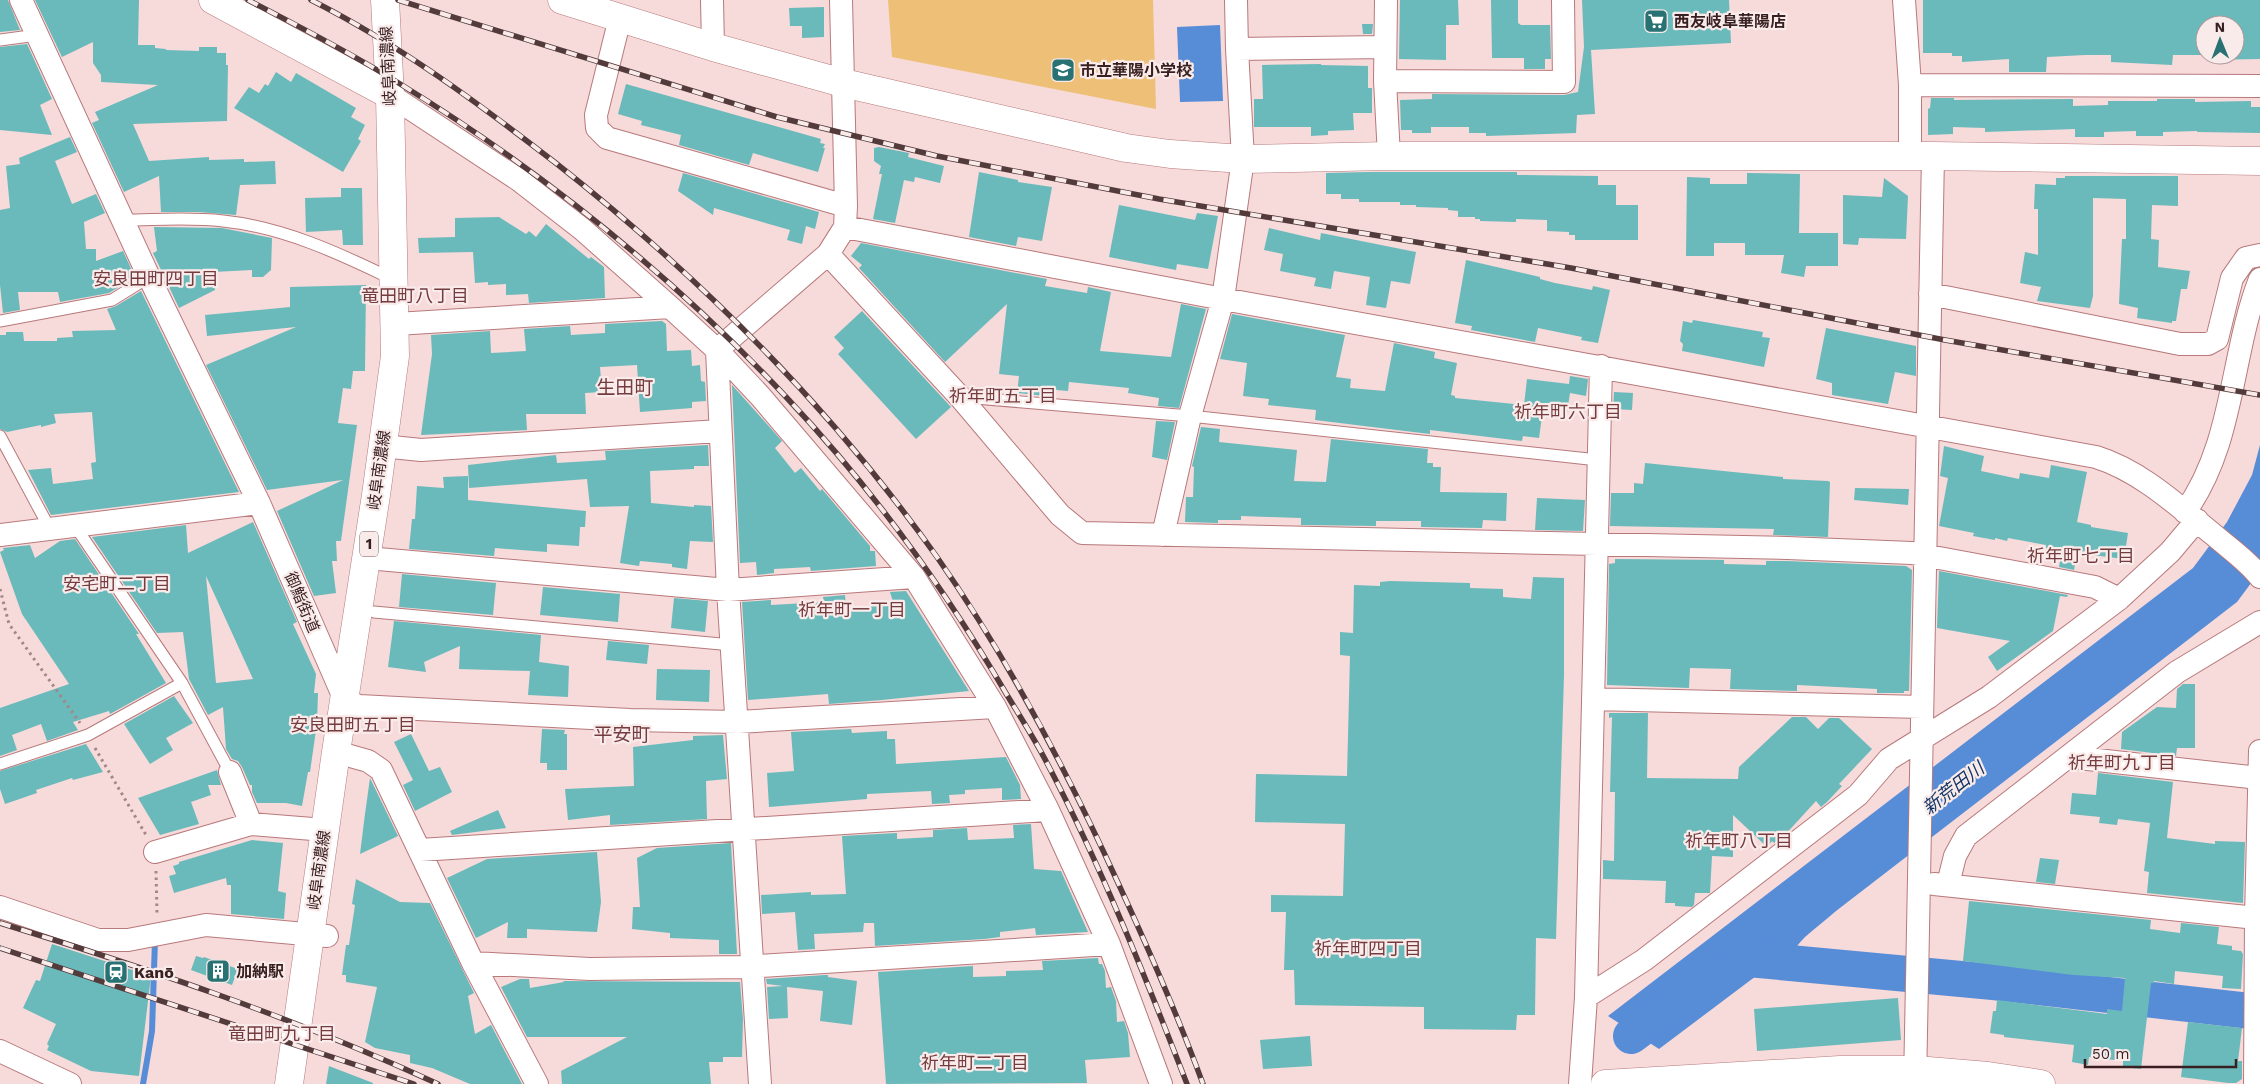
<svg xmlns="http://www.w3.org/2000/svg" width="2260" height="1084" viewBox="0 0 2260 1084" font-family="'Work Sans','Noto Sans JP',sans-serif">
  <style>
    .green { fill: #eec077 }
    .water { fill: #578cd7 }
    .lines { fill: none; stroke-linecap: round; stroke-linejoin: round }
    .stream { stroke: #578cd7; stroke-width: 6 }
    .river { stroke: #578cd7; stroke-width: 36 }
    .building { fill: #6ababb; fill-rule: evenodd }
    .lane-casing { stroke: #b8797b; stroke-width: 13 }
    .street-casing { stroke: #b8797b; stroke-width: 24 }
    .secondary-casing { stroke: #b8797b; stroke-width: 29 }
    .primary-casing { stroke: #b8797b; stroke-width: 29 }
    .path { stroke: #a28787; stroke-width: 3; stroke-dasharray: 2.5 4; stroke-linecap: butt }
    .lane { stroke: #fff; stroke-width: 11 }
    .street { stroke: #fff; stroke-width: 22 }
    .secondary { stroke: #fff; stroke-width: 28 }
    .primary { stroke: #fff; stroke-width: 28 }
    .rail-casing { stroke: #533a3b; stroke-width: 5.5 }
    .rail { stroke: #faebeb; stroke-width: 4; stroke-dasharray: 11; stroke-linecap: butt }
    .labels { text-anchor: middle; dominant-baseline: central; stroke-width: 4.5; stroke-linejoin: round; paint-order: stroke }
    .shield { fill: #faebeb; stroke: #725c5d; stroke-width: 1 }
    .shield-label { font-size: 15px; font-weight: bold; fill: #381f20 }
    .poi-label { font-size: 16px; font-weight: bold; fill: #381f20; stroke: #faebeb; text-anchor: start }
    .street-label { font-size: 16px; fill: #381f20; stroke: #faebeb }
    .neighbourhood-label { font-size: 18px; fill: #753c3f; stroke: #faebeb }
    .water-label { font-size: 18px; font-style: italic; fill: #123565; stroke: #faebeb }
    .quarter-label { font-size: 19px; fill: #753c3f; stroke: #faebeb }
  </style>
  <rect width="100%" height="100%" fill="#f7dada"/>
  <path class="green" d="M888,0h265l3,109 -264,-52z"/>
  <path class="water" d="M1220,25l3,76 -43,1 -3,-75z
    M2260,445v126l-23,31 -401,309c-10,9 -21,17 -31,26 -17,17 -17,31 -45,36l-101,76 -51,-33 585,-448 34,-46 25,-47z"/>
  <g class="lines">
    <path class="stream" d="M143,1084l9,-53 3,-91"/>
    <path class="river" d="M1737,958l256,24 267,30
      M1631,1036l43,-32"/>
  </g>
  <path class="building" d="M0,0h8l12,30 -20,2z
    M35,0h104l-1,45h17v3l11,1v1l33,1v-4h18v6h9v12h2l-1,56 -94,3 16,37 60,-4v3l35,-1v3l31,-1 1,23 -36,1 -4,30 -38,-3h-37l-2,-36 -35,16 -32,-69 7,-3 -4,-8 63,-27 -57,-3v-7l-8,-12v-21l-31,15z
    M1400,0h58l1,25h-13v35l-47,-1z
    M1491,0h27v23l3,2h29l1,34h-6v10h-21v-11h-32z
    M1582,0h147l2,43 -140,7 4,64 -18,1 -1,18 -90,3v-3h-17v-6h-38v6h-19v-3h-11l-1,-30 32,-1v-5l132,1 14,-3 6,-45z
    M1923,0h337v59l-53,1v-5h28v-30h-30v30h-32l-1,10 -61,-3v-7h-26l-38,2 -1,15h-37v-13l-47,3v-6h-10v-3h-29z
    M824,7v30l-22,1v-12h-12l-1,-18z
    M1362,24h11l-1,10h-9z
    M27,44l25,55 -12,6 12,30 -52,-5v-83z
    M1321,64v1l47,1v22h4v25h-19l1,17 -26,1v4l-17,1v-9h-57v-28h9l-1,-34z
    M276,72l15,10 5,-9 60,35 -5,9 14,8 -7,14 3,2 -18,31 -109,-64 15,-21 10,6 6,-9 3,2z
    M626,84l195,55 -1,4 5,1 -2,4h2l-7,24 -65,-19 -4,12 -70,-20 2,-10 -40,-10 1,-4 -24,-7z
    M1931,98h23v2l119,-1v7l35,-1v-4h49v-2h38v3l56,-1v6h9v26l-63,-1v-1l-34,1v4h-27v-5l-32,1v5h-29v-8l-90,3v-4l-32,-1v7l-25,1v-26l2,-1z
    M70,137l7,15 -22,9 17,43 24,-10 9,19 -21,9 2,27h10v12l27,-10 12,26 -26,16 -49,9 -2,-10h-40l2,18 -17,3 -3,-28v-75l10,-2 -4,-42 14,-2 -1,-6z
    M879,147l30,6 -1,4 36,9 -4,17 -25,-6 -1,5 -10,-2 -9,43 -22,-4 9,-45h-3l2,-8 -7,-5v-13z
    M979,172l39,8v2l34,5 -10,54 -24,-4 -2,9 -47,-9z
    M1369,172h148v3l81,1v9h18v20h22v35h-63v-5h-6v-3l-22,-1v-11l-31,-1v3l-36,-1v-2h-5v-2h-17v-6l-10,-1v-2l-32,-1v-2h-16v-3h-41v-3h-18v-5h-15v-21z
    M683,173l136,39 -4,17 -9,-3 -4,18 -15,-4 3,-10 -76,-22 -1,7 -35,-24z
    M1747,173l53,1 -1,59h39v33h-32l-2,11 -23,-4 3,-18h-39v-12h-31v13h-28l1,-79 23,1v6h37z
    M2065,176h113v30l-26,-1 -1,34 8,1 -1,27 32,4 -3,18h-6l-5,32h-4v2l-35,-5 1,-10 -19,-4 3,-65h4v-40l-33,-1v98l-3,12 -53,-7 4,-14 -21,-4 5,-31 13,3v-46h-4l1,-25 21,1v-7h9z
    M1884,178l24,18 -2,43 -47,-1 -1,7 -15,-1v-49l39,2z
    M341,188h21l1,57h-20l-1,-15 -36,2 -1,-34 36,-1z
    M1119,205l76,15 2,-7 21,3 -10,53 -31,-5 -1,6 -67,-13z
    M499,217l27,17 3,-3 7,6 10,-13 43,35 2,-2 13,10 1,31 -76,5 -1,-9 -22,1v-11l-18,1v-3l-13,1 -2,-31 -54,1 -1,-15 37,-1v-19z
    M154,227l68,1 50,10 -1,32 -8,7h-11v-7l-39,2 2,18 -36,18 -26,-55 4,-2z
    M1269,228l51,12 1,-7 95,19 -6,32 -19,-3 -5,27 -20,-3 4,-28 -36,-6 -3,18 -17,-3 2,-8 -36,-7 3,-17 -19,-4z
    M861,243l186,36 -2,7 42,7 1,-6 23,5 -11,59 71,6 10,-53 25,5 -27,99 -21,-2 1,-8 -31,-5 1,-5 -60,-6 -1,9 -22,-2v7l-29,-3 2,-17 -20,-2 8,-70 -62,58 -86,-94 3,-3 -11,-9z
    M1466,260l74,17v2l15,4 37,7 1,-4 17,4 -12,53 -17,-3 1,-3 -44,-9 -3,14 -64,-12 1,-4 -17,-3z
    M366,285l-1,86h-12l-2,18 -8,-1 -5,35 19,2 -16,116h-5l1,20h-5l4,32 -22,3 -37,-85 66,-31 -76,10 -61,-125 90,-38 -89,9 -2,-21 85,-8v-20z
    M141,291l98,201 -188,23 -23,-45 23,-2 2,16 40,-5 -2,-16 5,-1 -4,-50 -38,2 2,9 -15,4v-2l-34,7 -7,-3v-94h6v-3h17l1,9h33v-3l16,-1 -1,-6 44,-1 -9,-21 9,-3z
    M862,311l89,96 -35,32 -78,-85 6,-6 -10,-11z
    M1232,314l113,21 -9,42 15,2 -1,9 35,3 9,-48 41,9 -1,6 23,5 -6,32 4,1v2l69,7 3,-26 42,5 1,-8 18,3 -2,17 -16,-3 -3,20 -24,-4 -4,29 -16,-2 -1,5 -92,-11v4l-115,-14 1,-10 -48,-5 1,-6 -26,-3 4,-33 -27,-4z
    M1693,320l70,12 -1,5 8,1 -6,29 -82,-16 1,-7 -3,-3 3,-20 9,2z
    M662,321l4,3 1,27 24,-1 1,16 8,-1 1,16 4,1 1,19 -14,1v6l-52,4 -3,-47 -37,2 2,25 -17,1 1,21h-60l1,16 -106,5 11,-81 -1,-19 59,-4 1,22 35,-2 -2,-22 46,-3 1,9 34,-2v-9z
    M1826,328l90,18v30l-21,-4 -7,32 -56,-9v-12l-16,-4z
    M732,385l50,56 -7,7 20,25 6,-5 19,23 2,-2 48,57v5h5l1,15 -65,5 -1,-4 -36,2v4l-17,2 -1,-13 -16,1z
    M1614,392l19,1 -1,17 -19,-1z
    M1156,421l19,1 -8,38 -15,-3z
    M1201,427l19,2 -1,13 78,8 -3,31 32,1 5,-43 97,10 -1,14h6v4h8l-1,25 67,1 -1,28 -23,-1 -1,8 -61,-1v-6h-45v5l-75,-1v-7l-33,-1 -27,-1v4h-23v3l-33,-1 1,-25h7l1,-30 -2,-1z
    M708,445l1,21h-15v3l-44,2 1,32 43,4v-2l17,1 2,36 -23,-1 -3,28 -15,-2v-3l-32,-3 -1,5 -19,-3 9,-57 -39,1 -3,-28 -118,9 -1,-23 88,-10 1,8 49,-3 -1,-9z
    M1944,446l40,10 -3,15 38,8 1,-6 29,5 2,-13 36,7 -10,50 14,3v2l37,6 -4,26 -47,-6 -3,17 -15,-3 3,-16 -16,-3v-3l-38,-7 -1,3 -12,-3v2l-22,-4 1,-3 -35,-7 9,-48 -8,-2z
    M1645,463l138,14v2l45,2 2,1 -2,55 -55,-2 1,-6 -164,-3 1,-33h23v-10l9,1z
    M468,476v24l118,11 -1,16h-5l-1,19 -32,-2v8l-52,-4 -1,8 -85,-7 3,-30h3l2,-33 27,2 -1,-11z
    M1855,488l54,1 -1,16 -54,-5z
    M1537,498l48,2 -2,31 -48,-1z
    M253,522l44,100 -4,2 23,50 -2,19h4l-1,30 -7,49h-2l-6,34 -16,-3h-29l-5,-11v-7h-2l-8,-18 -4,-6 -6,-2 -6,-10 -3,-42 -15,8 -19,-36 -6,-47 -26,1 -65,-96 94,-12 2,28zM206,576l47,103 -37,4z
    M75,539l64,95h-3l30,49 -56,31 -1,-3 -36,11 5,8 -31,11 -6,-17 -29,11 5,15 -17,6v-48l69,-24 -47,-70 -22,-62 4,-2 -1,-2 27,-3 5,13 25,-17z
    M1615,559l109,1v4l42,1v-4h21l119,5 6,4 -3,121h-5v2h-27v-4l-80,-4v6l-67,-2 1,-20 -41,-1 -1,20 -82,-3 2,-121 6,-1z
    M1939,571l129,24 -1,2 -7,-1 -7,35 -56,40 -9,-14 22,-16 -73,-13z
    M402,574l94,9 -3,32 -94,-8z
    M1533,577l31,1v97l-8,264 -20,-1 -1,77h-18l-1,15 -92,-1v-22l-129,-2 -1,-35h-10l2,-58h-15v-17l72,1 2,-72 -90,-2 1,-48 91,2 3,-120 -10,-1v-23l13,1 1,-48 26,1v-4l10,-1 80,2v5l33,1v8l28,2z
    M543,587l77,7 -2,28 -78,-7z
    M906,591l63,100 -87,9 -53,4 -1,-10 -80,6 -6,-98 29,-2v5l53,-3 -1,-5 22,-2 1,13 48,-3 -4,-13z
    M674,598l34,3 -3,31 -34,-4z
    M394,621l147,14 -2,27 30,4 -1,31 -40,-2 2,-24 -71,-2 1,-23 -36,16 2,10 -38,-5z
    M608,641l41,4 -2,19 -41,-4z
    M657,669l53,1 -1,32 -53,-2z
    M2183,684h12v64h-18l-1,8 -55,-7 1,-17 35,-25 19,1 1,-19z
    M174,696l19,27 -27,15 7,12 -23,14 -26,-40z
    M1609,713h39l-1,65 91,1 1,-12 53,-50h14l12,12 11,-11h10l33,31 -33,35 3,2 -15,16 -6,5 -5,-6 -33,36 -9,6 -2,-2 -5,6 -34,-32v42l-21,-1 -2,37h-15l-1,12 -2,2 -17,-1v-3h-10l1,-22 -63,-2v-19l11,1 1,-69h-5l2,-75 -3,1z
    M542,729l23,1 -1,4h3v36h-20v-7h-7z
    M851,729l1,4 35,-2v8h8l1,25 110,-7 14,28 1,14 -19,1v-12l-37,2v4l-16,1 1,8 -18,1 -1,-13 -64,3v5l-98,8 -2,-34 27,-2 -3,-39z
    M411,734l18,37 11,-4 12,25 -37,19 -12,-26 10,-5 -19,-38z
    M723,735l4,44 -21,2 1,38 -97,6v-10l-42,5 -3,-31 69,-3 -1,-39 60,-7v-4z
    M86,744l17,28 -30,8 -1,-2 -36,12 1,3 -32,11 -5,-15v-18z
    M217,770l4,15h-13l3,10 -20,7 8,22 -39,11 -22,-37z
    M2098,773l75,9 -6,56 48,6v-3l30,1 -2,61 -96,-10 2,-21 -5,-1 6,-48 -32,-4 -1,6 -18,-2 1,-6 -30,-3 2,-21 24,2z
    M370,778l28,58 -38,18 5,-40z
    M498,810l8,18 -54,7 -2,-4z
    M1031,824l3,45 27,2 27,61 -52,3 -1,-7 -35,4v5l-16,2 -109,7 -1,-23h-10l-1,9 -49,2 1,15 -17,1 -3,-38 -33,2 -1,-19 50,-3v3l35,-1 -4,-58 55,-3v6l36,-2v-7l34,-2 1,12 46,-2 -1,-13z
    M252,840l31,3 -5,48 8,2 -2,26 -53,-5v-29h-4l-1,-7 -52,15 -5,-17 7,-2 -3,-8 6,-2v-2z
    M731,843l6,111h-18v-14l-49,-2v-5l-38,-4 1,-22h7l-3,-49 20,-10z
    M597,852l4,50 -4,30 -70,-3v9h-20l1,-16 -32,16 -29,-60 40,-19z
    M2040,858l19,2 -4,24 -19,-2z
    M356,879l44,23 30,1 44,90 -6,3 7,38 16,-9 31,59h-52l-38,-16 -22,-5v-8l-35,-7 -10,-6 12,-55 -31,-5v-7h-4l4,-30h3l6,-40 -3,-1z
    M1969,901l182,19 -1,9 30,4 1,-10 38,4 -2,17 15,2v4l9,1 2,3 -2,35 -19,-1 1,-12 -48,-5 -1,13 -20,-3v2h-3l-10,86 -18,-2v-6l-34,-4 -1,8 -16,-3 2,-17 -70,-8v-2l-14,-2 3,-22h3l1,-11 110,14v-5l15,2 3,-33 -52,-3 -110,-14z
    M52,944l99,32 -12,100 -48,-5 -44,-21 2,-4 -2,-2 9,-20 -33,-16 13,-28 4,1z
    M196,956l7,2 1,-1 34,12 -6,16 -41,-15z
    M1098,958l1,6h3l3,7 1,17 5,-1 5,14 1,21 7,-1 4,12 2,24 -45,3 2,23 -201,1 -8,-112 95,-6v11l33,-1v-5l37,-1 -1,-9z
    M825,975h3v2l29,4 -5,44 -32,-4 3,-30 -36,-4 1,31 -19,1 -2,-32 16,-1 -16,-2 -1,-5z
    M520,979h9l1,9 34,-6 -1,-1 177,1 3,37 -1,38h-19v5h-14l2,22h-149l-1,-13 66,-34h-100l-26,-50z
    M1898,998l3,42 -144,11 -3,-42z
    M2188,1022l54,6 -4,33h4v18l-6,4h-8l-47,-6z
    M1310,1036l2,30 -49,3 -3,-29z
    M329,1066l44,17v1h-47z"/>
  <g class="lines">
    <g class="lane-casing">
      <path id="lane" d="M0,40l37,-5
        M123,220c32,0 67,-3 100,1 59,6 116,32 169,58
        M0,321l112,-21 37,-23
        M963,397l227,19 408,44
        M0,436l50,93
        M75,526l107,157 48,89
        M374,612l358,33
        M0,764l88,-29 94,-52"/>
    </g>
    <g class="street-casing">
      <path id="street" d="M21,0l128,277 110,226 86,197 14,6 271,14 108,2 257,-15
        M712,0l1,47
        M1386,0l-1,81 4,75
        M1904,0l6,85v71
        M620,18l-24,97 1,13 10,10 239,68
        M1237,49l148,-2
        M1385,81l179,1 -1,-82
        M1910,85l350,1
        M390,95l129,85 63,49 88,78 47,43 44,47 153,180 81,130 53,103 61,134 52,140
        M845,227l378,72 873,158c45,14 82,49 118,78 16,14 34,26 46,42
        M828,254l132,143 100,118 22,18 705,15 125,5 183,34 24,12
        M1930,294l250,50h28l9,-5 15,-61 14,-20 14,-3
        M396,324l274,-17
        M717,350l11,240 32,494
        M717,350l111,-96 17,-27 1,-21 -5,-206
        M382,446l39,4 298,-19
        M2185,512c50,-70 45,-156 75,-233
        M0,535l259,-32
        M1163,535l27,-119 33,-117 20,-140 -6,-110 -1,-49
        M367,558l361,32 186,-13
        M1593,699l329,8
        M336,752l32,9 13,9 92,193 64,121
        M2070,757l189,21
        M230,772l21,52 74,6
        M420,850l628,-40
        M155,852l96,-28
        M1934,884l322,34
        M1948,884l7,-28 11,-20 211,-164 83,-50
        M0,907l98,33h30l78,-15 121,11
        M473,963l117,6 154,-2 365,-23
        M1586,997l58,-37 214,-165 31,-36 100,-62 130,-98 51,-47 27,-32
        M0,1051l70,33
        M1580,1084l6,-87 15,-631
        M1915,1084l18,-928
        M2255,1084l1,-166 4,-167"/>
    </g>
    <g class="secondary-casing">
      <path id="secondary" d="M213,0l177,95
        M562,0l151,47 130,36 283,65 44,6 73,5 146,-3h544l327,5
        M1605,1084l235,-14h76l72,6 53,8"/>
    </g>
    <g class="primary-casing">
      <path id="primary" d="M289,1084l47,-332 40,-257 19,-139 -5,-261 -5,-95"/>
    </g>
    <path class="path" d="M0,589l9,35 71,99
      M95,748l51,87
      M156,871l1,42"/>
    <use href="#lane" class="lane"/>
    <use href="#street" class="street"/>
    <use href="#secondary" class="secondary"/>
    <use href="#primary" class="primary"/>
    <g class="rail-casing">
      <path id="rail" d="M248,0c50,26 101,52 149,82 142,87 276,194 390,316 84,89 158,191 220,297 14,23 29,46 41,70 54,103 97,211 139,319
        M311,0c89,45 167,103 246,164 143,113 274,244 380,393 72,103 130,214 182,328 30,65 59,131 84,199
        M398,0l379,117 160,39 222,43 412,69 374,72 315,55
        M0,923c149,46 296,95 438,161
        M0,948l414,136"/>
    </g>
    <use href="#rail" class="rail"/>
  </g>
  <defs>
    <g id="supermarket-square" transform="scale(1.25)"><rect x="-9" y="-9" width="18" height="18" rx="4" fill="#287274" stroke="#faebeb"/><path d="M-6-5.5h2.5l.6 2H6L4.5 2H-2.5L-4.4-4H-6ZM-1.5 3.2a1.3 1.3 0 1 0 .1 0ZM3 3.2a1.3 1.3 0 1 0 .1 0Z" fill="#fff"/></g>
    <g id="school-square" transform="scale(1.25)"><rect x="-9" y="-9" width="18" height="18" rx="4" fill="#287274" stroke="#faebeb"/><path d="M0-5L7-2L0 1L-7-2ZM-4 1L0 2.5L4 1V4Q0 6-4 4Z" fill="#fff"/></g>
    <g id="building-square" transform="scale(1.25)"><rect x="-9" y="-9" width="18" height="18" rx="4" fill="#287274" stroke="#faebeb"/><path d="M-4-6H4V6H1V3H-1V6H-4ZM-2.5-4.3h1.7v1.8h-1.7ZM.8-4.3h1.7v1.8H.8ZM-2.5-1h1.7V.8h-1.7ZM.8-1h1.7V.8H.8Z" fill="#fff"/></g>
    <g id="station-square" transform="scale(1.25)"><rect x="-9" y="-9" width="18" height="18" rx="4" fill="#287274" stroke="#faebeb"/><path d="M-3-6H3Q5-6 5-4V2Q5 4 3 4L4.5 6H3L1.5 4h-3L-3 6H-4.5L-3 4Q-5 4-5 2V-4Q-5-6-3-6ZM-3.5-4v3h7v-3ZM-3.5 1v1.5H-2V1ZM2 1v1.5H3.5V1Z" fill="#fff"/></g>
  </defs>
  <g fill-rule="evenodd">
    <use href="#supermarket-square" x="1656" y="21"/>
    <use href="#school-square" x="1063" y="70"/>
    <use href="#building-square" x="218" y="971"/>
    <use href="#station-square" x="116" y="972"/>
  </g>
  <g class="labels">
    <rect class="shield" x="360" y="531.5" width="18" height="25" rx="4"/>
    <g class="shield-label">
      <text x="369" y="544">1</text>
    </g>
    <g class="poi-label">
      <text x="1674" y="21">西友岐阜華陽店</text>
      <text x="1080" y="70">市立華陽小学校</text>
      <text x="236" y="971">加納駅</text>
      <text x="134" y="972">Kanō</text>
    </g>
    <g class="street-label">
      <text transform="translate(388 66) rotate(-93)">岐阜南濃線</text>
      <text transform="translate(379 470) rotate(-82)">岐阜南濃線</text>
      <text transform="translate(302 602) rotate(67)">御鮨街道</text>
      <text transform="translate(319 870) rotate(-82)">岐阜南濃線</text>
    </g>
    <g class="neighbourhood-label">
      <text x="156" y="278">安良田町四丁目</text>
      <text x="415" y="295">竜田町八丁目</text>
      <text x="1003" y="395">祈年町五丁目</text>
      <text x="1568" y="411">祈年町六丁目</text>
      <text x="2081" y="555">祈年町七丁目</text>
      <text x="117" y="583">安宅町二丁目</text>
      <text x="852" y="609">祈年町一丁目</text>
      <text x="353" y="724">安良田町五丁目</text>
      <text x="2122" y="762">祈年町九丁目</text>
      <text x="1739" y="840">祈年町八丁目</text>
      <text x="1368" y="948">祈年町四丁目</text>
      <text x="282" y="1033">竜田町九丁目</text>
      <text x="975" y="1062">祈年町二丁目</text>
    </g>
    <g class="water-label">
      <text transform="translate(1953 788) rotate(-38)">新荒田川</text>
    </g>
    <g class="quarter-label">
      <text x="625" y="387">生田町</text>
      <text x="622" y="734">平安町</text>
    </g>
  </g>
  <g transform="translate(2220 40) rotate(359)"><circle r="24" fill="#faebeb" stroke="#ac999a"/>
  <path d="M0-4L9 19L0 12L-9 19Z" fill="#287274"/>
  <text y="-8" font-size="14" font-weight="bold" text-anchor="middle" fill="#381f20">N</text>
  </g>
  <path d="M2085 1059v8h151v-8" fill="none" stroke="#381f20" stroke-width="2.5"/>
  <text x="2092" y="1059" font-size="15" fill="#381f20" stroke="#faebeb" stroke-width="4" paint-order="stroke">50 m</text>
</svg>
